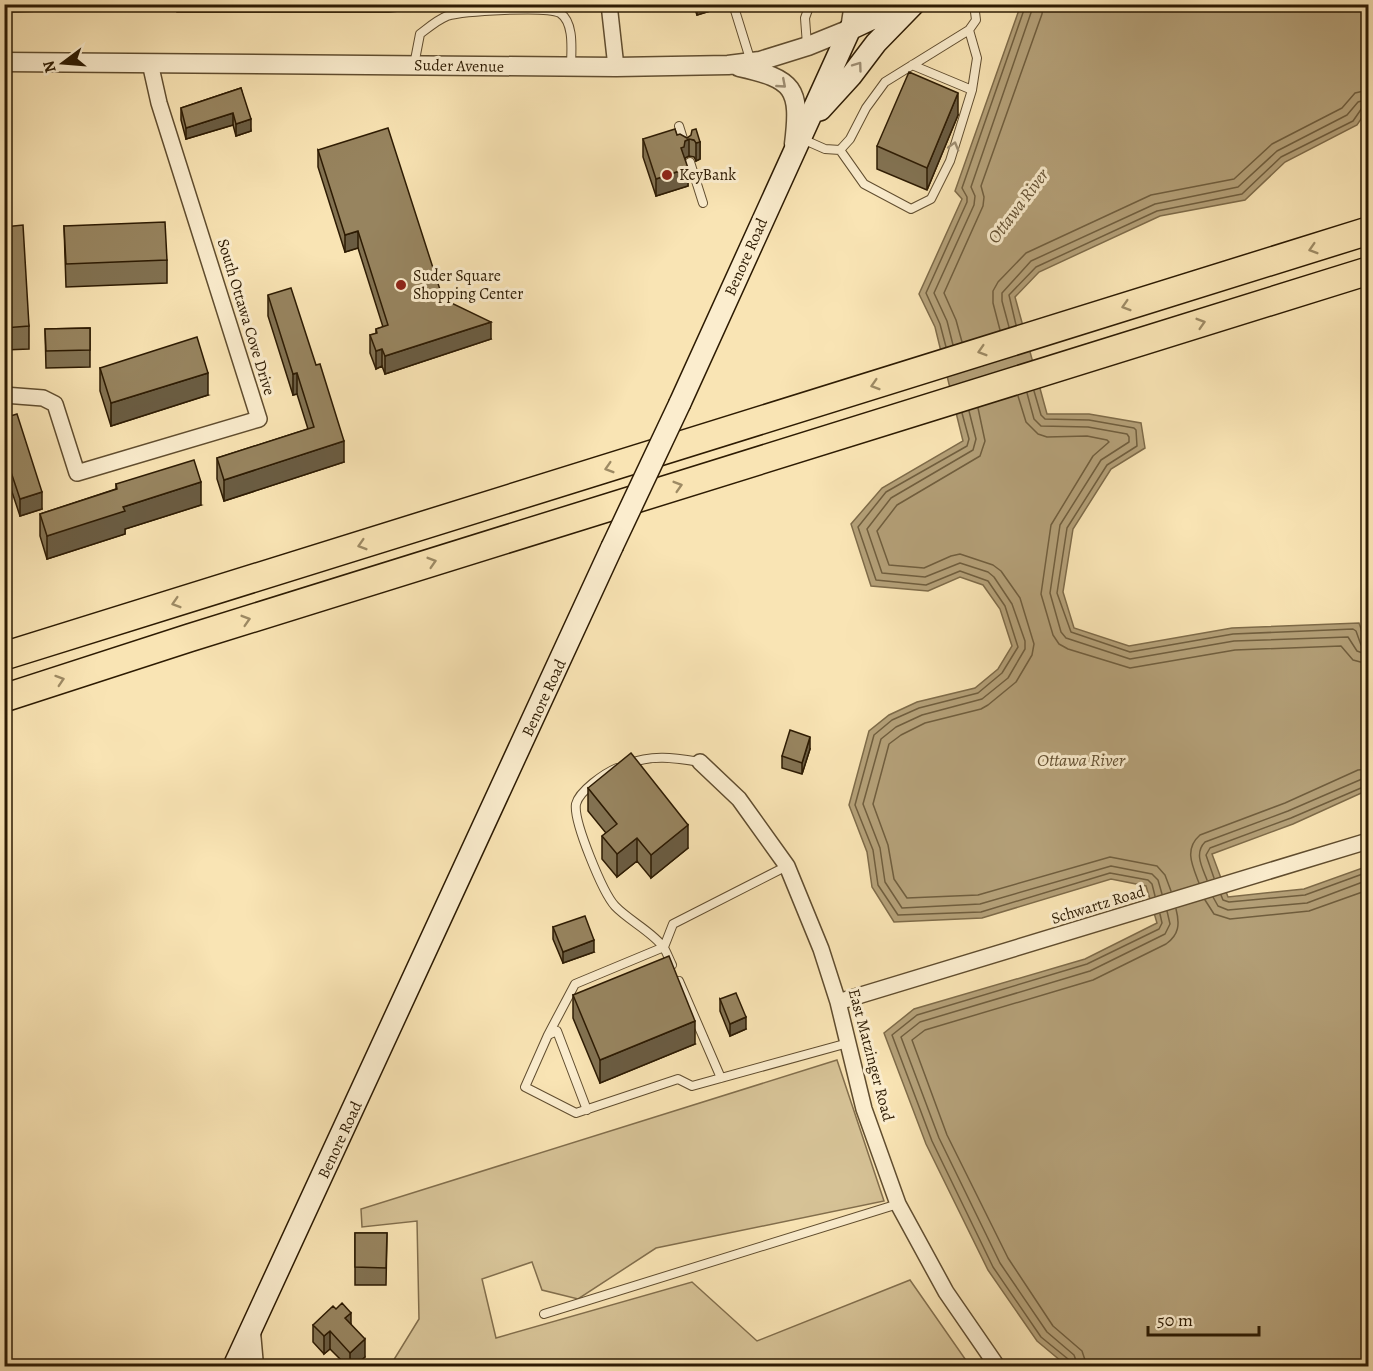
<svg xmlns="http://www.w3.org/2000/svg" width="1373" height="1371" viewBox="0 0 1373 1371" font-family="Alegreya,serif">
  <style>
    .green { fill: #d6c296; stroke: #826e4c; stroke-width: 1.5 }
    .water { fill: #b4a078; stroke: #7e6b49; stroke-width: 1.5 }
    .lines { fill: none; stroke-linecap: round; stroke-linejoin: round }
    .shore { stroke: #705e3e; stroke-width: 1.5 }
    .service-casing { stroke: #604d2f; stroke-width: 10 }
    .minor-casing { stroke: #604d2f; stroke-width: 18 }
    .tertiary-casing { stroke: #604d2f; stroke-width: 21 }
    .secondary-casing { stroke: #2d1b03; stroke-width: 24 }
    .motorway-casing { stroke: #2d1b03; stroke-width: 30 }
    .service { stroke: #fbedce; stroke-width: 8 }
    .minor { stroke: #fbedce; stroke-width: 15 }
    .tertiary { stroke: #fbedce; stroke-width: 18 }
    .secondary { stroke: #fbedce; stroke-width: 21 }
    .motorway { stroke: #f9e4b4; stroke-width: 27 }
    .secondary-bridge-casing { stroke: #2d1b03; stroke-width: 24; stroke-linecap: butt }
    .secondary-bridge { stroke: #fbedce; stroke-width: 21 }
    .wall { fill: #827252; stroke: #2d1b03; stroke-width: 1.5 }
    .shaded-wall { fill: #6a5c42; stroke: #2d1b03; stroke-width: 1.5 }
    .building { fill: #97845f; stroke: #2d1b03; stroke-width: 1.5 }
    .oneway { stroke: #9e8e73 }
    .oneway2 { stroke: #9d8a64 }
    .poi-dot { fill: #8f2418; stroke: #fbedce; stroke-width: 2 }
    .labels { text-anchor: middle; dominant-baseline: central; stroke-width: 6; stroke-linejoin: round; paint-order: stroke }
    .street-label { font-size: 16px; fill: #2d1b03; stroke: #fbedce }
    .poi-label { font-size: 16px; fill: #2d1b03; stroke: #fbedce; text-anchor: start }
    .water-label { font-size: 18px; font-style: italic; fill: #635032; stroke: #fbedce }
  </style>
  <rect width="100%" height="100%" fill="#f9e4b4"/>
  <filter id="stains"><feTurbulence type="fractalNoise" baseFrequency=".00333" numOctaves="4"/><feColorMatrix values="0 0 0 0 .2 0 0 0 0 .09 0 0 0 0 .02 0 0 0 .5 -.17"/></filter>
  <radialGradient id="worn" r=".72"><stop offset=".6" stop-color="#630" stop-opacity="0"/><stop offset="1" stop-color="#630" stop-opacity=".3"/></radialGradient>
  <path class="green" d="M837,1060l47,141 -228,47 -78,51 -36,-9 -10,-28 -50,17 14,59 196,-56 65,59 153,-61 60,86h-580l29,-47 -2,-98 -55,6 -1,-18z"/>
  <path class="water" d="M1029,4l339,1v104l-11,16 -72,37 -40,38 -85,16 -121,56 -24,25 32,117h42l52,9 4,25 -34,21 -38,60 -10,63 11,36 55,18 103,-18 127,-5 9,26v141l-75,34 -81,30 16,43 76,-8 64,-23v500h-301l-30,-25 -49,-71 -62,-126 -42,-111 30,-24 171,-50 72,-36 -11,-37 -35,-7 -129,39 -88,4 -22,-35 -5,-35 -18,-47 20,-74 20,-16 28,-13 58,-14 23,-19 14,-23 -12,-37 -17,-24 -23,-8 -32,14 -57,-5 -20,-62 31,-36 81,-47 -28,-114 -16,-33 43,-95 -7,-8 65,-184z"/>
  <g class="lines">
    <path class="shore" d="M1016,325l-7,-30 27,-28 121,-56 85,-17 39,-37 72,-36 9,-13 6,-1
      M1009,327l-7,-26v-8l29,-32 124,-57 83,-17 39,-36 70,-36 11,-13 10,-3
      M1000,330l-7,-27v-12l5,-9 28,-29 125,-58 83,-16 38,-35 70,-36 13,-15 13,-3
      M962,342l-6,-22 -12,-27 39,-87 1,-9 -3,-11 61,-172 1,-10
      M953,345l-6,-24 -13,-28 40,-88 1,-9 -4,-9 63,-183
      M946,347l-6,-23 -14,-31 41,-91v-5l-5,-9 64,-184
      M1034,391l7,24 4,4 44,1 45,8 2,2 1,16 -30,19 -40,63 -10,65 14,39 59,20 103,-18 120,-5 3,2 5,14 7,2
      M1027,393l7,26 7,7 47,1 39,7 2,3v5l-28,18 -41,65 -10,68 11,39 5,6 64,21 104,-18 114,-4 9,14 11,4
      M1018,396l8,26 12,12 9,3 40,-1 20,4 2,2 -16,14 -42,69 -10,69 12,41 6,9 9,5 62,19 105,-18 106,-4 12,14 15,4
      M978,408l7,33 -5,15 -83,49 -20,26 12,34 35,3 27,-12 9,-2 33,11 8,6 19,27 14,46 -2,11 -16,27 -28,23 -7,4 -56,14 -24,12 -12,9 -16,60 15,41 6,34 13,19 71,-3 132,-38 47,9 8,9 6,16
      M969,411l7,28 -3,11 -82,48 -24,31 15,44 43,4 35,-14 28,9 6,5 18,27 13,37v8l-17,29 -26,21 -60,16 -26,12 -15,12 -18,65 17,44 5,34 17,26 78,-4 131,-38 41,8 6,6 4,14
      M962,413l7,26 -2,7 -81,46 -28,35 18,53 50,5 34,-14 28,10 17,25 13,41 -16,26 -24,20 -59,15 -27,12 -18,15 -19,70 18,45 5,35 20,30 83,-3 129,-39 38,7 4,4 3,12
      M1214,878l-8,-23 4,-7 81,-30 77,-33
      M1207,880c-5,-13 -13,-27 -2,-38l83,-31 74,-32 6,-1
      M1199,883c-7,-18 -15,-34 1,-48l85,-32 73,-33 10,-1
      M1221,895l2,5 6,2 76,-7 63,-23
      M1213,897l5,9 10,4 79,-7 61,-23
      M1205,900l9,14 16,5 79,-8 59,-21
      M1070,1366l-2,-7 -27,-22 -48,-70 -61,-126 -40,-106 25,-20 170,-51 72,-35 3,-6 -2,-9
      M1078,1366l-4,-11 -27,-23 -47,-69 -61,-125 -38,-101 19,-15 170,-51 75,-37 5,-10 -3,-13
      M1087,1366l-5,-15 -29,-25 -45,-68 -61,-123 -35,-95 13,-10 168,-50 73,-36c13,-9 14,-20 10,-35"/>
    <g class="service-casing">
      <path id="service" d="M733,4l18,58
        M807,45l-2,-27 5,-14
        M414,65l6,-31c8,-6 17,-14 27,-18 16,-5 99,-10 113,-3 15,10 11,39 11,54
        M912,65l60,25
        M679,126l5,16
        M800,138l25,11 15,1 10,-11 16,-31 19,-26 84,-52 7,-10 -2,-16
        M840,150l24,34 47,25 20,-10 19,-38 22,-71 5,-32 -8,-28
        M690,162l13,41
        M628,764c24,-10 47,-6 72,-2
        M617,768c-12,5 -38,23 -41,36 -3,17 27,89 39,102 13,14 39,27 49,42 3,5 5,11 8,17
        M679,981l42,97
        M548,1035l27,-51 89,-37 9,-23 114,-58
        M587,1110l-30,-79 -9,4 -23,52 51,26 102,-34 14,7 156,-43
        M544,1314l354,-110"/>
    </g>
    <g class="minor-casing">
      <path id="minor" d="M609,4l7,63
        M4,395l39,3 12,6 22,69 182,-54 -100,-316 -9,-40
        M700,762l39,37 48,67 34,83 17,53 26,107 34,95 48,88 51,74
        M838,1002l530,-161"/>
    </g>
    <g class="tertiary-casing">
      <path id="tertiary" d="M4,62l612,5 112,-2 32,-4 48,-15 42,-17 4,-25
        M739,67c55,12 62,21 55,77
        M251,1332l3,34"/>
    </g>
    <g class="secondary-casing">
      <path id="secondary" d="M820,110l31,-34 25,-33 37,-38
        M680,403l170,-374 53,-25
        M234,1366l378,-819"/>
    </g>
    <g class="motorway-casing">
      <path id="motorway" d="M4,656l1364,-425
        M4,698l185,-60 1179,-367"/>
    </g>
    <use href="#service" class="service"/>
    <use href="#minor" class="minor"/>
    <use href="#tertiary" class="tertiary"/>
    <use href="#secondary" class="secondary"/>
    <use href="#motorway" class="motorway"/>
    <g class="secondary-bridge-casing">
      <path id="secondary-bridge" d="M612,547l68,-144"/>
    </g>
    <use href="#secondary-bridge" class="secondary-bridge"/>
  </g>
  <path class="wall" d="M4,4h437v3l-52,5h-212v-2l-62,1v-2l-107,3v-4h-4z
    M693,4h27v4l-23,7z
    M788,4h11l-1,4z
    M241,88l10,43 -15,5 -3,-11 -47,14 -5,-19v-12z
    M958,115l-31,75 -50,-21v-23z
    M677,135l23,7v17l-4,2 -2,-4 -5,-1 -4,2 3,28 -32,10 -13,-39v-18z
    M318,150l125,149 48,40 -106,35 -3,-8 -6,3 -6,-16v-18l6,-1v-5l7,-2 -25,-79 -13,4 -27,-85z
    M64,226l103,34v23l-101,4z
    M4,227l25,99v23l-25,1z
    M268,295l76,167 -120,39 -7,-22v-21l91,-29 -11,-35 -4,1 -25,-79z
    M90,328v39l-44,1 -1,-39z
    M100,368l108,27 -97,31 -11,-35z
    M4,418l38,91 -22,7 -16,-48z
    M116,484l85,21 -76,24v5l-78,25 -7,-23v-22l76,-25z
    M810,749l-8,25 -20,-6v-12z
    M588,788l100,60 -37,30 -14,-17 -20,16 -15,-18v-23l4,-3 -18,-22z
    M553,927l41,25 -31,11 -10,-24z
    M573,995l122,49 -95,39 -27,-65z
    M720,999l26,30 -16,7 -10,-25z
    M355,1233h32l-1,52h-31z
    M351,1324l14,33 -11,9h-7l-17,-17 -6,5 -11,-12v-17z"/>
  <path class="shaded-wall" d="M697,4h23v4l-23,7z
    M958,93v22l-31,75v-22z
    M233,113v12l-47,14v-11z
    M251,119v12l-15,5v-12z
    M689,139v17l-4,2 -1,6 -3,-16 4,-7z
    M700,142v17l-4,2v-18z
    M688,168v18l-32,10v-17z
    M358,231v17l-13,4v-17z
    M491,322v17l-106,35v-18z
    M382,349v17l-6,3v-18z
    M208,373v22l-97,31v-23z
    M297,373v21l-4,1v-21z
    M344,441v21l-120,39v-21z
    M201,482v23l-76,24v5l-78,25v-23l76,-29z
    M42,492v17l-22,7v-17z
    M810,737v12l-8,25v-11z
    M688,825v23l-37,30v-23z
    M637,838v23l-20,16v-23z
    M594,940v12l-31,11v-11z
    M746,1017v12l-16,7v-12z
    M695,1021v23l-95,39v-23z
    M351,1313v17l-6,-12z
    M330,1331v18l-6,5v-18z
    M365,1339v18l-11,9h-4v-13z"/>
  <path class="building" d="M909,72l49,21 -31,75 -50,-22z
    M241,88l10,31 -15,5 -3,-11 -47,15 -5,-20z
    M388,128l55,171 48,23 -106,34 -3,-7 -6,2 -6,-16 7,-2 -1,-4 12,-4 -30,-94 -13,4 -27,-85z
    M675,129l2,6 3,-1 7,4 4,-3 1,-5 4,-1 4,13 -4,1 -2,-3 -5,-1 -4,2 -1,6 -3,1 7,20 -32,11 -13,-40z
    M165,222l2,38 -101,4 -2,-38z
    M23,225l6,101 -25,2v-101z
    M291,288l25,77 4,-1 24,77 -120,39 -7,-22 97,-31 -17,-54 -4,1 -25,-79z
    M90,328v22l-44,1 -1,-22z
    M197,337l11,36 -97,30 -11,-35z
    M17,414l25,78 -22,7 -16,-48v-33z
    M194,460l7,22 -78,25 2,4 -78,25 -7,-22 77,-25 -1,-5z
    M790,730l20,7 -8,26 -20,-7z
    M631,753l57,72 -37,30 -14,-17 -20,16 -15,-18 15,-12 -29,-36z
    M585,916l9,24 -31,12 -10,-25z
    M669,956l26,65 -95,39 -27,-65z
    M736,993l10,24 -16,7 -10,-25z
    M355,1233h32l-1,35 -31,-1z
    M342,1303l9,10 -6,5 20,21 -15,14 -20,-22 -6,5 -11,-11 20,-19 3,3z"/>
  <defs><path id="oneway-chevron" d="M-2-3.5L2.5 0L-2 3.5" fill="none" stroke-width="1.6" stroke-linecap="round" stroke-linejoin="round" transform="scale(1.5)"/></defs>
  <g class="oneway">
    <use href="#oneway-chevron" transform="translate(858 66) rotate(-54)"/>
    <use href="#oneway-chevron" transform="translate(782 84) rotate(41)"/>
    <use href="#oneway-chevron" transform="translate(954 146) rotate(-74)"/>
  </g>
  <g class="oneway2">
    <use href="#oneway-chevron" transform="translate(1313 249) rotate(163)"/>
    <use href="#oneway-chevron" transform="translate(1126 306) rotate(163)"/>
    <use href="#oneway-chevron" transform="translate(1201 323) rotate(-17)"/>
    <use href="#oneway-chevron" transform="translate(982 351) rotate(163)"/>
    <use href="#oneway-chevron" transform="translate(875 385) rotate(163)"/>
    <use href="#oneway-chevron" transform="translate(609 468) rotate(163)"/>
    <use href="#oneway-chevron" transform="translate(678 486) rotate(-17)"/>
    <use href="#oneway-chevron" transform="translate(362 545) rotate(163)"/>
    <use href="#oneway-chevron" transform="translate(432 562) rotate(-17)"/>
    <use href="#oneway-chevron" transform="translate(176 603) rotate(163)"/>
    <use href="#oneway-chevron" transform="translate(246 620) rotate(-17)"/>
    <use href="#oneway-chevron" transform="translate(60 680) rotate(-18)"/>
  </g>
  <g class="poi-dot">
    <circle cx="667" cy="175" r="6"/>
    <circle cx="401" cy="285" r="6"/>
  </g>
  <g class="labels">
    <g class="street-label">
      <text transform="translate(459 66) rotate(1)">Suder Avenue</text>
      <text transform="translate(746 257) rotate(-66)">Benore Road</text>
      <text transform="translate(246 317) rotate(73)">South Ottawa Cove Drive</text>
      <text transform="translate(544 698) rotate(-65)">Benore Road</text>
      <text transform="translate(1098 905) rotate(-17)">Schwartz Road</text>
      <text transform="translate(871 1055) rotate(75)">East Matzinger Road</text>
      <text transform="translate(340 1140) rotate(-65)">Benore Road</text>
    </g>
    <g class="poi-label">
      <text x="679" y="175">KeyBank</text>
      <text x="413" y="276">Suder Square<tspan x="413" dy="18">Shopping Center</tspan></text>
    </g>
    <g class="water-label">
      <text transform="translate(1018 206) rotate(-53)">Ottawa River</text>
      <text x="1081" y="760">Ottawa River</text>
    </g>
  </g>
  <rect width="1373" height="1371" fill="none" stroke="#f9e4b4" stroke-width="24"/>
  <rect x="6" y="6" width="1361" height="1359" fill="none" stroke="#2d1b03" stroke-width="3"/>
  <rect x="12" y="12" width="1349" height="1347" fill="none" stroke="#2d1b03" stroke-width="1.5"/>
  <g transform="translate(63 63) rotate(254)" stroke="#fbedce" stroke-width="4.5" paint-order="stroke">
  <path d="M0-4.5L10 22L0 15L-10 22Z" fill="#2d1b03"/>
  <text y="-9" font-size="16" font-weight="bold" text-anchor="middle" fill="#2d1b03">N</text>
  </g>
  <path d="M1148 1326v9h111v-9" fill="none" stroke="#2d1b03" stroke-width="3"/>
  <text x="1157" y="1326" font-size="18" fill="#2d1b03" stroke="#fbedce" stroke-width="4.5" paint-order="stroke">50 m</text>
  <rect width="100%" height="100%" filter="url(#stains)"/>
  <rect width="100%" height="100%" fill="url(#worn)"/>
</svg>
